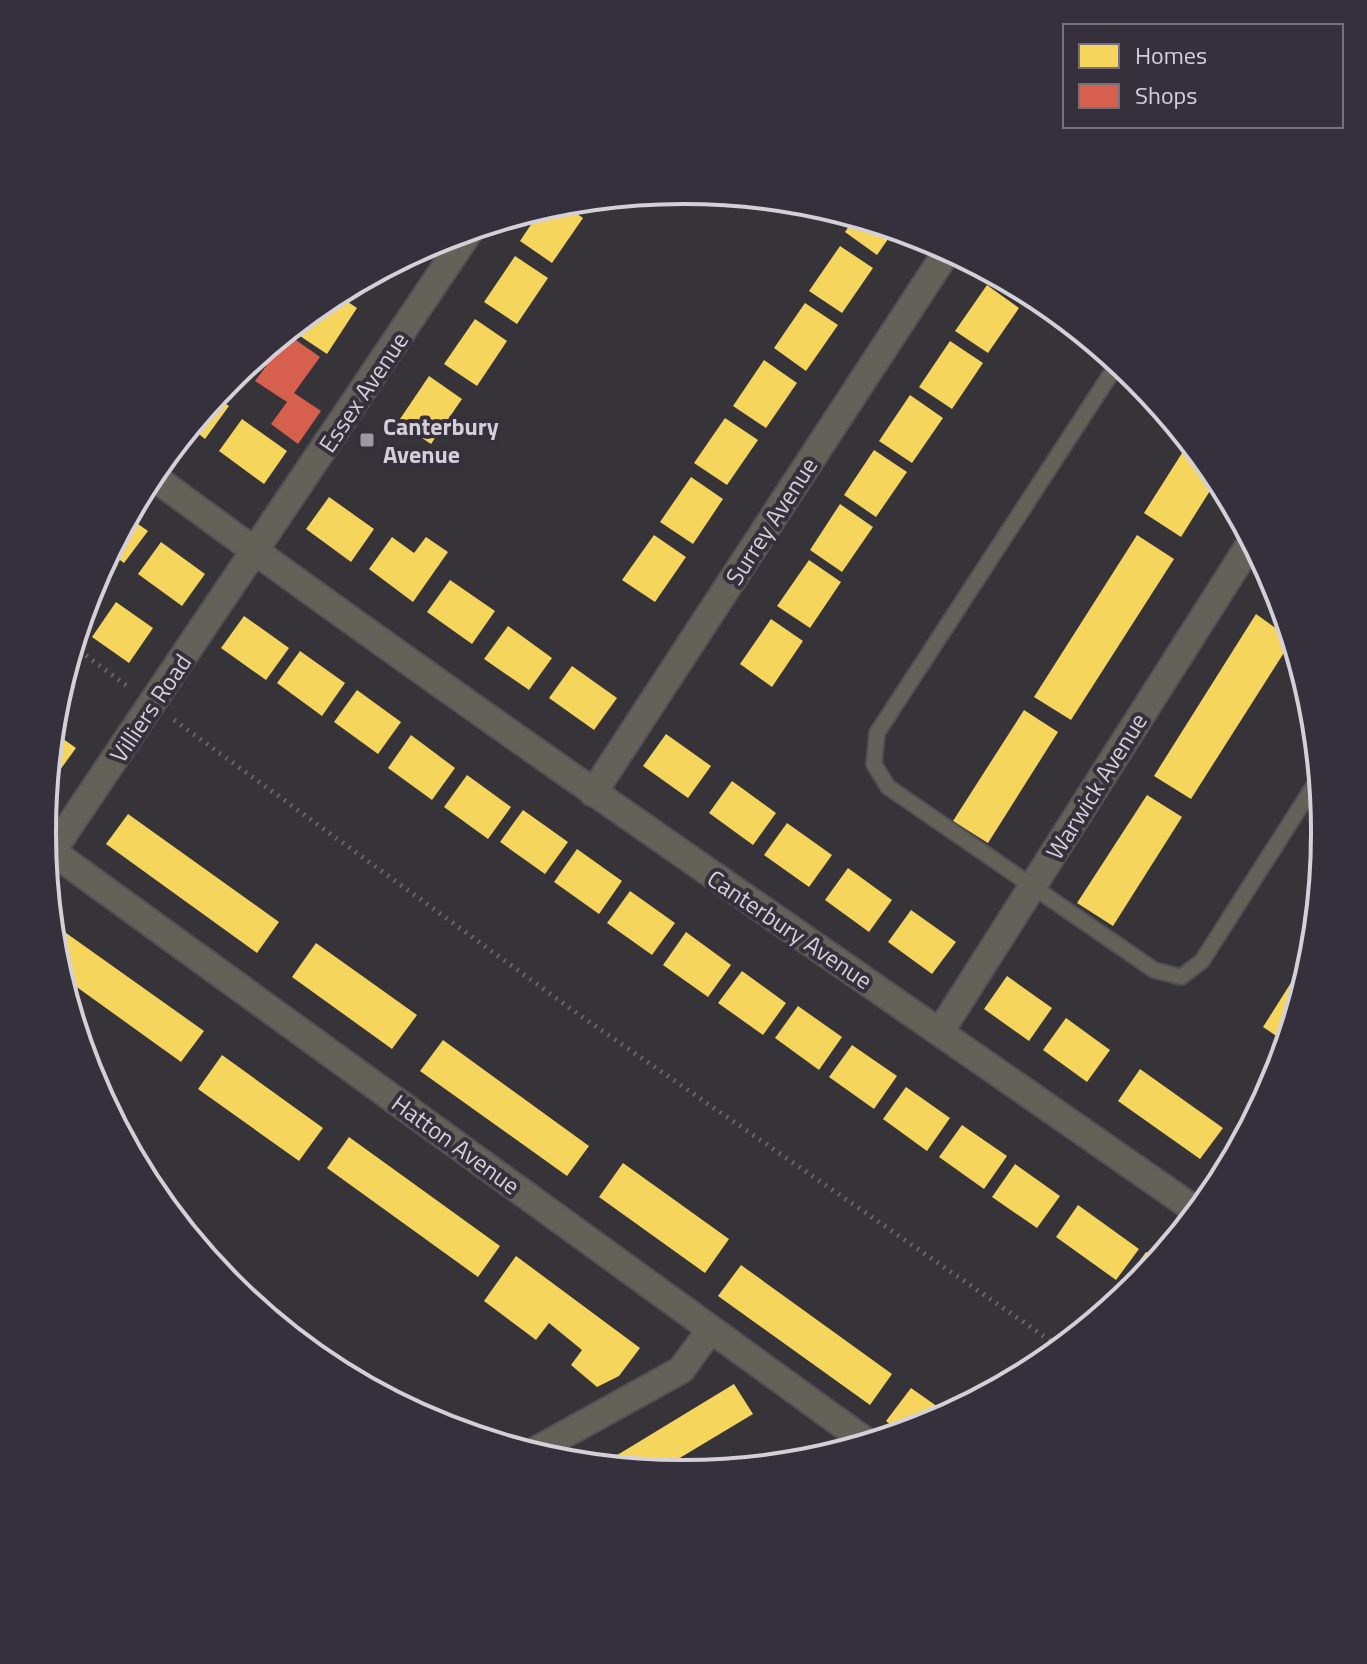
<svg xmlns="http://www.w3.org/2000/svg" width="1367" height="1664" viewBox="0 0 1367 1664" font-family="'Titillium Web',sans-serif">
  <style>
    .homes { fill: #f6d55c }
    .shops { fill: #d6604d }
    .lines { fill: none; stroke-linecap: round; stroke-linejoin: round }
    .lane-casing { stroke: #525055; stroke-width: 18 }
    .street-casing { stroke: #525055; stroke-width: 30 }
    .path { stroke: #686664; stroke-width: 5; stroke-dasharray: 2 6; stroke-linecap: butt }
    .lane { stroke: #646158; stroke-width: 14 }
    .street { stroke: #646158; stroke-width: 26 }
    .poi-dot { fill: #9d99a0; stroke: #36303c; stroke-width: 3 }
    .labels { text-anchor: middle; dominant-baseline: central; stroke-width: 8; stroke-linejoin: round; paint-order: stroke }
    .street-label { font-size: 24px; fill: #d4d0d8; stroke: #36303c }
    .poi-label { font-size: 24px; font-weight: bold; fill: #d4d0d8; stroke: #36303c; text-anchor: start }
    .rim { fill: none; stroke: #d4d0d8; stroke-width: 4 }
  </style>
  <rect width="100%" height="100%" fill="#363339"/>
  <path class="homes" d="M561,203l22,15 -31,45 -32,-22 22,-33z
    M855,217l40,12 -18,26 -32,-23z
    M840,246l33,22 -31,45 -33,-22z
    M515,256l33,22 -31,46 -33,-22z
    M987,271l30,15 7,4 -4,5z
    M371,275l-15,21 -11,-7 18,-10z
    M987,285l32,23 -31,45 -33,-22z
    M336,294l21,14 -30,46 -33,-22 8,-12z
    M805,303l33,22 -32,46 -32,-23z
    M475,319l32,22 -30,45 -33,-22z
    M950,341l33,22 -31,46 -33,-22z
    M764,360l33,23 -31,45 -33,-22z
    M429,376l33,23 -31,45 -33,-22z
    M910,395l33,23 -31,45 -33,-22z
    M215,397l14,9 -24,33 -15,-12z
    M725,418l33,22 -31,45 -33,-22z
    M242,419l45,32 -23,33 -45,-33z
    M1189,442l29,36 -37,59 -37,-24z
    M874,450l33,22 -31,45 -32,-22z
    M691,477l32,22 -30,45 -33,-22z
    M329,497l45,32 -23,33 -45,-33z
    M840,504l33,23 -31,45 -32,-22z
    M128,517l20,14 -24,32 -15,-11z
    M654,535l32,22 -31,45 -33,-22z
    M1137,535l37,24 -103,161 -37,-23z
    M392,537l22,16 12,-16 22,15 -35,50 -44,-33z
    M161,542l44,32 -23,32 -44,-32z
    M809,560l32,22 -31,46 -33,-22z
    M450,580l45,31 -23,33 -45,-32z
    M116,602l37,26 -24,35 -37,-26z
    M1256,614l36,26 -101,159 -37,-23z
    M244,616l45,32 -23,32 -45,-32z
    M771,619l32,22 -31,46 -32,-23z
    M508,626l44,32 -23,32 -45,-31z
    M300,651l45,32 -23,33 -45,-33z
    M572,666l45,32 -23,32 -45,-32z
    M357,690l44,32 -23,32 -44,-32z
    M1024,710l34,22 -70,111 -35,-22z
    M52,731l24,17 -24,33 -5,-3z
    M666,734l45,32 -23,32 -45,-32z
    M411,735l44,33 -23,32 -44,-32z
    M467,775l44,32 -23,32 -44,-32z
    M732,781l44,32 -23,32 -44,-32z
    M1147,795l35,22 -69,109 -36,-23z
    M523,810l45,32 -23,32 -45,-32z
    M128,814l151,108 -22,31 -151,-109z
    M787,823l45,32 -23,32 -45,-32z
    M577,849l45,32 -23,33 -45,-32z
    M848,868l44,32 -23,32 -44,-32z
    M630,891l45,32 -23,32 -45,-32z
    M911,910l45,32 -24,32 -44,-32z
    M52,923l152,108 -23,31 -121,-87 -6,-18z
    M686,932l45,33 -23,32 -45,-32z
    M316,943l101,72 -25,34 -100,-72z
    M1304,962l6,4 -23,77 -24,-16z
    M742,971l44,32 -23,32 -45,-32z
    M1007,976l45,32 -23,33 -45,-32z
    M798,1006l44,31 -23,33 -44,-32z
    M1066,1018l44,32 -23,32 -44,-32z
    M443,1040l146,106 -22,30 -147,-105z
    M852,1045l45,31 -23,33 -45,-32z
    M222,1055l101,73 -24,33 -101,-72z
    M1140,1069l83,59 -23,31 -82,-58z
    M906,1087l44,31 -23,33 -44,-32z
    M962,1125l45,31 -23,33 -45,-32z
    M349,1137l151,109 -22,31 -151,-109z
    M1233,1140l7,5 -19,35 -11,-8z
    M623,1163l106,76 -24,34 -106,-76z
    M1015,1164l45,32 -23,32 -45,-31z
    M1078,1205l61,44 -23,31 -60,-43z
    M1146,1252l12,8 -36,38 -6,-4z
    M516,1256l124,92 -21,28 -22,11 -26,-22 11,-15 -33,-27 -13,17 -52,-39z
    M741,1265l151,109 -22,31 -152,-109z
    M734,1384l19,30 -95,57 -37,-4 -7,-10z
    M911,1388l37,26 -46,19 -16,-12z"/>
  <path class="shops" d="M286,333l34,24 -26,36 27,18 -23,33 -27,-20 16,-22 -32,-21 12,-16 -11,-8z"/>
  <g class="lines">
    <g class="lane-casing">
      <path id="lane" d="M1118,363l-241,370 -3,31 14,23 266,183 27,7 21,-16 118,-185"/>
    </g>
    <g class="street-casing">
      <path id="street" d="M151,475c343,253 697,492 1047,737
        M593,793l355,-543
        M43,845l825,598
        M45,862l426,-633
        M940,1032l312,-491
        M531,1453l150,-83 30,-41"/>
    </g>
    <path class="path" d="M73,646l57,42
      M174,720l404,294 483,334"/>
    <use href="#lane" class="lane"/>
    <use href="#street" class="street"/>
  </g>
  <rect class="poi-dot" x="359" y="432" width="16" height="16" rx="4"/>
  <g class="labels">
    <g class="street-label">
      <text transform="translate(363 392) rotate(-56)">Essex Avenue</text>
      <text transform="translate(771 521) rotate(-57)">Surrey Avenue</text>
      <text transform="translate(150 708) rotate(-56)">Villiers Road</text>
      <text transform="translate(1096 786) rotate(-58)">Warwick Avenue</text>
      <text transform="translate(790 929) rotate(34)">Canterbury Avenue</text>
      <text transform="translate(456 1144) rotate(36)">Hatton Avenue</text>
    </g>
    <g class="poi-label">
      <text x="383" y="426">Canterbury<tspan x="383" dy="28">Avenue</tspan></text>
    </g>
  </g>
  <path d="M0 0H1367V1664H0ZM683 204H684A627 627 0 0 1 1311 831V833A627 627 0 0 1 684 1460H683A627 627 0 0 1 56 833V831A627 627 0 0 1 683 204Z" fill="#36303c" fill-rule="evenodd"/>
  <path class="rim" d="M683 204H684A627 627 0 0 1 1311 831V833A627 627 0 0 1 684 1460H683A627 627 0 0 1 56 833V831A627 627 0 0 1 683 204Z"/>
  <rect x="1063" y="24" width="280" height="104" fill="#36303c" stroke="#75707a" stroke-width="2"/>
  <rect x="1079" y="44" width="40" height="24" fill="#f6d55c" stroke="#75707a" stroke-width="2"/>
  <text x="1135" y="64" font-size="24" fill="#d4d0d8">Homes</text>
  <rect x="1079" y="84" width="40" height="24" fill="#d6604d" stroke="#75707a" stroke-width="2"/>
  <text x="1135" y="104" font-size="24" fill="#d4d0d8">Shops</text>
</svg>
